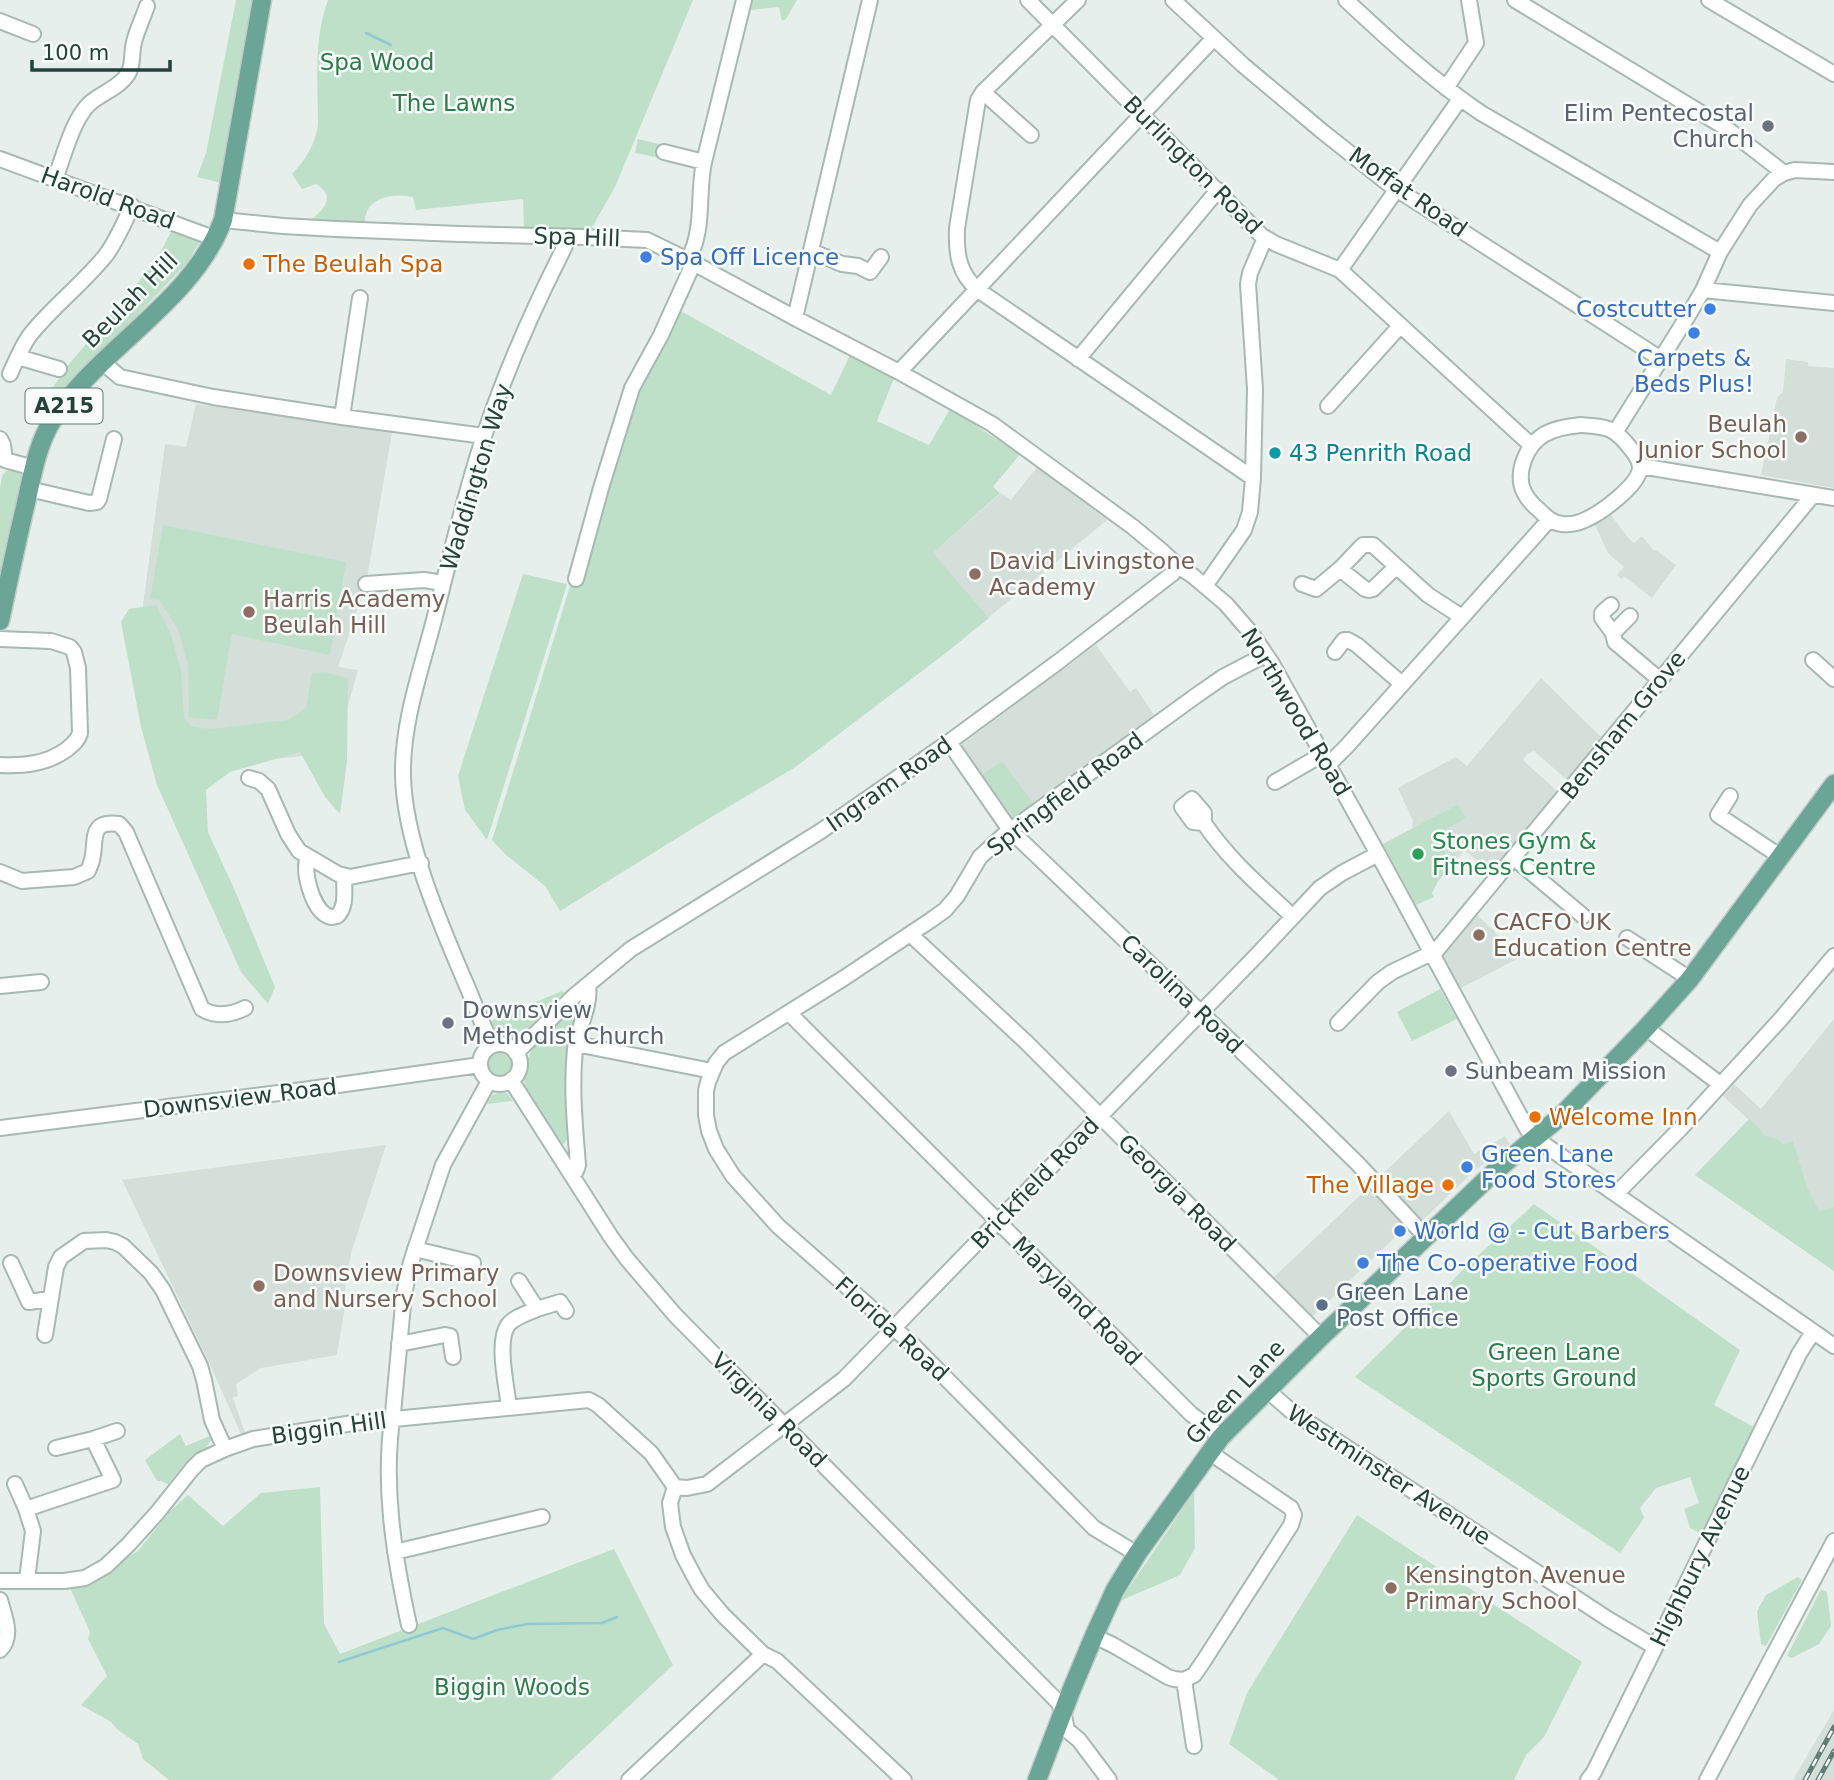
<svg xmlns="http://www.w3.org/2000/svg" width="1834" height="1780" viewBox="0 0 1834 1780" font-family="'DejaVu Sans',sans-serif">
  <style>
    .built { fill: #d4dfda }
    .green { fill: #bfe0c8 }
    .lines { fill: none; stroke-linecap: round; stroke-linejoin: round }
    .stream { stroke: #8ec9d4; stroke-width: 2.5 }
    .minor-casing { stroke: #a8b8b2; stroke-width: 18 }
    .major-casing { stroke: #c2cac8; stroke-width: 21 }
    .minor { stroke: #fff; stroke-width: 14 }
    .major { stroke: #6aa596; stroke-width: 18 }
    .rail-casing { stroke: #5f7d75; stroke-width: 5 }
    .rail { stroke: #f7fbf9; stroke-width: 2.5; stroke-dasharray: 8; stroke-linecap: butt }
    .worship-dot { fill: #6b7280; stroke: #f7fbf9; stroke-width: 2.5 }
    .shop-dot { fill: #3f7fe0; stroke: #f7fbf9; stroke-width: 2.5 }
    .food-dot { fill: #e8710a; stroke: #f7fbf9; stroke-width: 2.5 }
    .education-dot { fill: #8d6e63; stroke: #f7fbf9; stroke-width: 2.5 }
    .culture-dot { fill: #0f9aa8; stroke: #f7fbf9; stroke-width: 2.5 }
    .leisure-dot { fill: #2e9e5b; stroke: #f7fbf9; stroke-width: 2.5 }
    .service-dot { fill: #5c6f8a; stroke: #f7fbf9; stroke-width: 2.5 }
    .labels { text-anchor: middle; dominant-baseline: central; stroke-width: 5; stroke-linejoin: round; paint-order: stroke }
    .shield { fill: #f7fbf9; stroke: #637a73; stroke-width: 2 }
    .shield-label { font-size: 21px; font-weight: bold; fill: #24423a }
    .park-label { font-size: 23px; fill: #2d7a4b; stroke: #f7fbf9 }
    .worship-label { font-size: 23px; fill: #5b616d; stroke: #f7fbf9; text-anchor: start }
    .street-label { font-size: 23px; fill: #24423a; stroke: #f7fbf9 }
    .shop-label { font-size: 23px; fill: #366cbe; stroke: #f7fbf9; text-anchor: start }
    .food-label { font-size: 23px; fill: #c56008; stroke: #f7fbf9; text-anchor: start }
    .education-label { font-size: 23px; fill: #785e54; stroke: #f7fbf9; text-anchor: start }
    .culture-label { font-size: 23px; fill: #0d838f; stroke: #f7fbf9; text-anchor: start }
    .leisure-label { font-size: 23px; fill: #27864d; stroke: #f7fbf9; text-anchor: start }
    .service-label { font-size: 23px; fill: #4e5e75; stroke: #f7fbf9; text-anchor: start }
  </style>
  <rect width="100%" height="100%" fill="#e6efeb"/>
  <path class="built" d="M1786,359l22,3v4l26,2v120l-73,-13 16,-77 6,-6z
    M196,404l196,28 -26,152 -28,83 20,3 -23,82 -177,21 -20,-132 27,-197 21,3z
    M1037,467l70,53 -165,136 -58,-60 117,-103 10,7z
    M1611,515l19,25 4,3 8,-7 12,15 2,-1 20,15 -24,33 -27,-21 -3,2 -5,-4 7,-8 -16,-14 -13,-28z
    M1096,645l34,47 6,-4 20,30 -143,100 -52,-73z
    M1541,678l61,60 -35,42 -33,-29 -6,2 -5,7 35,32 -67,81 -26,-23 -13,15 -16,-31 29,-16 -7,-14 -46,25 1,-8 -15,-33 58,-31 11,9z
    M1477,915l44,42 -60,31 -18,-32z
    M1834,1019v252l-138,-96 53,-55 -26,-24 11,-12 27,25z
    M1449,1111l25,43 31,-18 5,8 -37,28 -51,49 -5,-5 -105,101 -38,-40z
    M386,1145l-34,105 -6,27 -2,36 -7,42 -76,13 -25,16 2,12 -5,2 12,35 -4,1 -34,-76 -85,-178z
    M1834,1710v70h-41l1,-2z"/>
  <path class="green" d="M236,0h18l-16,75 -17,108 -24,-6 9,-24z
    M328,0h365l-78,187 -24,42 -67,-1 -1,-29 -107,11 -3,-13c-20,-4 -49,0 -48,26l-44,-2 -9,-2c14,-11 23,-24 4,-35l-14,5 -10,-15c14,-15 23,-29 26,-49 0,-43 -5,-84 10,-125z
    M751,0h46l-11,19 -4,2 -3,-14 -29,3z
    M638,139l26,6 -3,13 -26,-5z
    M172,230l29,10 -14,23 -130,136 -9,-5 22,-31 85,-101z
    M679,310l152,85 19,-40 44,23 -17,43 52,24 21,-36 70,45 -27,33 7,6 -67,60 56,65 -47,38 -148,112 -91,54 -143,89 -15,-25 -39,-31 -14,-15 79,-257 9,3 25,-91 35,-106z
    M10,470l9,2 4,6 -23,100v-90l2,-12 4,-5z
    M163,525l183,37 -16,93 -98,-21 -15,86 -28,-3 -1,-52 -10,-36 -19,-29 -9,-1z
    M523,574l44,10 -80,256 -22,-30 -7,-34z
    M156,605l14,27 11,38 3,48 9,9 18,2 77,-9 18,-12 6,-35 12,-1 24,6 -1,84 -7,52 -15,-17 -25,-45 -70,20 -24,18 2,42 28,61 39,94 -7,17 -27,-32 -84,-187 -16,-58 -20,-105 8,-13z
    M1002,761l31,42 -20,14 -31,-42z
    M1458,804l8,14 -30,17 16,30 -14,16 -6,12 2,4 -18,8 -33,-61z
    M1440,989l17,30 -45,22 -15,-29z
    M562,991l2,2c-10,9 -36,39 -46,43 -12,6 -22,-2 -27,-13l2,-3z
    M571,1009l4,1 1,4 -10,41 -1,51 3,32 -4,6h-4l-35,-57 -2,-17 11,-25z
    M485 1063a15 15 0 1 1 30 0a15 15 0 1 1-30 0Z
    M500,1092l8,2 5,7 -26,3 5,-9z
    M1749,1119l10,9 5,8 8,1 8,4 2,4 11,-4 14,46 12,24 15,-4v64l-139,-96z
    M1534,1204l206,146 -26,55 40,22 -52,107 -12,-6 -6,-19 15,-6 -9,-26 -34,11 -16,20 4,10 -24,35 -265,-176 115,-114z
    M180,1434l6,12 24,-10 1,4 -5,8 -22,16 -16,20 -7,-3h-4l-12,-21z
    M320,1487l4,137 16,30 274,-105 59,116 -123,115h-381l-26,-21 -5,-15 -20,-14 -7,-8 -30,-17 26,-29 -19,-37 2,-7 -20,-44 18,-4 15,-13 35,-20 32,-40 18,-16 35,31 38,-33z
    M1194,1492l1,56 -15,27 -60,26z
    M1357,1515l225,147 -38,75 -18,18 -12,25h-235l-50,-36 18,-51z
    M1798,1577l4,3 -36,66 -5,-2 -4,-33 9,-16z
    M1821,1589l6,3 4,34 -12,18 -27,14 -5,-2z"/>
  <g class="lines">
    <path class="stream" d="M366,33l25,12
      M339,1662l104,-34 30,11 24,-9 30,-6 75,-1 15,-6"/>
    <g class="minor-casing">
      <path id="minor" d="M1028,0l234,236 14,8 64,26 191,175
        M1078,0l-95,92 -5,8 -21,128c-1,24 1,45 21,62l275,188
        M1173,0l70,65 80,67 67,53 271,174
        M1346,0c43,40 86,80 135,113l239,139
        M1515,0l211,128 58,45
        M1709,0l125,74
        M0,21l33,13
        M1446,88l30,-45 -7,-43
        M983,92l48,43
        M664,152l40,10
        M0,159l216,80
        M55,179c9,-23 17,-58 34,-75 12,-11 30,-16 39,-30 6,-10 3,-21 6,-32 3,-12 9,-24 13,-36
        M223,220l60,6 53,3 123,5 125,3 63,3 41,20 107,58 104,54 93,52 141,103 30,25 15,14 15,10 33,28 25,29 20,29 107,192 149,275 8,9 299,208
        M811,251l31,13 16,2 12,6 11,-15
        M688,260c17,-31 9,-64 16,-98l40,-162
        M1340,270l120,-171
        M1703,290l131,13
        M795,318l75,-318
        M18,357l41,12
        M1078,359l140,-169
        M102,362l18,15 93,20 129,20 142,19
        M899,372l315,-334
        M10,374c6,-14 12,-28 20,-39 23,-29 53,-51 76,-80 11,-15 18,-32 26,-49
        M1328,406l72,-80
        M342,417l18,-119
        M1581,425c27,2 33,2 50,24 4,5 9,11 9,19 -1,17 -38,44 -53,51 -8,4 -16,6 -25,5 -10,-1 -16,-7 -23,-14 -5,-4 -10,-9 -14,-16 -11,-20 1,-49 20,-60 11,-6 24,-8 36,-9z
        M1616,431l73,-117 14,-24 17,-38 30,-47 24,-26 10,-6 11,-3 39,2
        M0,439l3,6 2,15 29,8
        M1640,466l194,32
        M29,489l60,14 8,-1 2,-3 15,-60
        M1340,569l25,20 4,1 4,-1 23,-22
        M576,579l25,-91 31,-100 29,-53 33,-73
        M366,584l58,-4 19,3
        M1302,584l14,5 24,-20 20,-21 3,-3h10l55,50 34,22
        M1205,586l39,-56 6,-18 3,-34 2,-89 -7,-105 2,-11 15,-35
        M1611,605l-9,8v5l11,15 2,9 45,38
        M1613,633l17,-17
        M0,639l51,2 19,6 4,5 4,16 2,65c-2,8 -8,12 -14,17 -20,14 -42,16 -66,15
        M1335,652l9,-12h4l9,5 45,39
        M1813,660l21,19
        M949,742l61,88 300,287 47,46 69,74
        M1329,764l18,-18 202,-226
        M249,778l10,3 9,8 20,45 11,17 39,23 12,3 71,-14
        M1275,782l48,-28
        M1730,796l-12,19 63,42
        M1204,823l-11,-1 -11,-15 10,-8 12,14v10c24,36 57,64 89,94
        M308,857c-6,13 4,50 18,58 5,3 6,2 11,1 10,-9 7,-26 7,-39
        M1514,858l69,58
        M0,872l22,9 52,-4 14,-6c1,-3 3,-7 4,-11 5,-20 -4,-40 27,-36l7,8 76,177c14,8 29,6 43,-1
        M910,934l116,108 295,295
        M1627,938l63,41
        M0,986l41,-4
        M789,1013l402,401 30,23
        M1338,1023l40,-41 14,-10 44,-21 377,-456
        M1646,1028l74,56
        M576,1044l136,27
        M480 1064a20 20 0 1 1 40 0a20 20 0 1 1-40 0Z
        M493,1045c-12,-21 -20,-46 -30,-68 -25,-59 -59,-138 -60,-202 -1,-52 18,-105 31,-155 16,-62 30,-124 50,-184 22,-66 50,-129 81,-190l2,-9
        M516,1053l57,-56 58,-48 190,-118 128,-89 109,-80 114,-88 6,-8
        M511,1080l100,157 16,22 48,56 383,387 5,9 4,19 12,10 30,40
        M0,1128l303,-38 177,-25
        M571,1174l5,-3 2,-6c-3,-38 -7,-77 -3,-116 3,-22 16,-42 13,-64
        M1616,1194l65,-66 99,-108 54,-64
        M415,1249l58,14
        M11,1263l18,39 21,-3
        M537,1309l23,-7 6,9
        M45,1335l11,-68 5,-10 23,-16 22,-1 9,2 8,4 28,27 12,17 37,76 4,14 8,40 13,29
        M399,1344l46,-9 5,1 3,21
        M1267,1390l24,21 317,208 47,28
        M509,1408c-2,-21 -13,-66 -1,-83 6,-8 20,-12 29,-16l-18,-28
        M56,1448l37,-9 24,-8
        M15,1484l11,25
        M675,1487l12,1 20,-4 137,-105 413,-424 63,-67 22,-15 36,-19
        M675,1487l-5,16 3,24 10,28 11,21 8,14 21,25 40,39 14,7 127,119
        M395,1552l147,-35
        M1137,1554l-43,-26 -182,-184 -134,-118 -45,-50 -17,-27 -7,-18 -3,-16v-24l2,-9 8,-19 8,-10 120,-75 87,-58 14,-10 12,-14 23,-39 24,-22 193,-140 26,-18 42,-22
        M27,1580l6,-49 -7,-22 87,-29 -20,-41
        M0,1581h64l21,-3 21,-12 22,-21 29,-32 35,-44 9,-9 24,-11 28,-10 100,-16 236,-23 9,5 53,48 24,34
        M0,1600c4,16 14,36 0,50
        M409,1625c-15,-69 -27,-142 -16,-212l11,-119 7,-32 32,-97 46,-84
        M1094,1636l19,9 55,32 6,2 10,1 10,-5 9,-13 88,-137 3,-10 -3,-7 -82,-56
        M1184,1680l10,66
        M629,1780l134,-126
        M1588,1780l6,-8 205,-418 14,-22
        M1707,1780l127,-239"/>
    </g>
    <g class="major-casing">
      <path id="major" d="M0,621c8,-38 16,-76 25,-114 7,-29 11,-60 27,-86 47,-74 140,-118 171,-201l39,-220
        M1037,1780l34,-89 23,-55 21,-46 22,-36 84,-117 100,-100 172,-164 68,-57 85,-88 44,-49 144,-195"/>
    </g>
    <use href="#minor" class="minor"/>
    <use href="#major" class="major"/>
    <g class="rail-casing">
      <path id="rail" d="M1805,1780l29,-53
        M1818,1780l16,-29"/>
    </g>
    <use href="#rail" class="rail"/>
  </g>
  <g class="worship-dot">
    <circle cx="1768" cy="126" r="7"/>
    <circle cx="448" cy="1023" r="7"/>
    <circle cx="1451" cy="1071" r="7"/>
  </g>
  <g class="shop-dot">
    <circle cx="646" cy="257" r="7"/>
    <circle cx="1710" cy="309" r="7"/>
    <circle cx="1694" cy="333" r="7"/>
    <circle cx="1467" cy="1167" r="7"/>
    <circle cx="1400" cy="1231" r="7"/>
    <circle cx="1363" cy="1263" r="7"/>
  </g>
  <g class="food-dot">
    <circle cx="249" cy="264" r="7"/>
    <circle cx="1535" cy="1117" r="7"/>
    <circle cx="1448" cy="1185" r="7"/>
  </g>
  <g class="education-dot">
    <circle cx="1801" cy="437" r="7"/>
    <circle cx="975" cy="574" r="7"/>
    <circle cx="249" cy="612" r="7"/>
    <circle cx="1479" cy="935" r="7"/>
    <circle cx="259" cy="1286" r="7"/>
    <circle cx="1391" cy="1588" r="7"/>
  </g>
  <circle class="culture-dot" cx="1275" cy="453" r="7"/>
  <circle class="leisure-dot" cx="1418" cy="854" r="7"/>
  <circle class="service-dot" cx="1322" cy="1305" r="7"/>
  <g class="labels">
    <rect class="shield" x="25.5" y="388.5" width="77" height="35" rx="5"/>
    <g class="shield-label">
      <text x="64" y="406">A215</text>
    </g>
    <g class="park-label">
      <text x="377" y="62">Spa Wood</text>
      <text x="454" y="103">The Lawns</text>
      <text x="1554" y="1352">Green Lane<tspan x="1554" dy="26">Sports Ground</tspan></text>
      <text x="512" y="1687">Biggin Woods</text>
    </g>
    <g class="worship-label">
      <text x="1754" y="113" text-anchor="end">Elim Pentecostal<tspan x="1754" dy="26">Church</tspan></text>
      <text x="462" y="1010">Downsview<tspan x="462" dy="26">Methodist Church</tspan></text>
      <text x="1465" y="1071">Sunbeam Mission</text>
    </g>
    <g class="street-label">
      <text transform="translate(1193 165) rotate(45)">Burlington Road</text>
      <text transform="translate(1408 192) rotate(35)">Moffat Road</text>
      <text transform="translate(108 198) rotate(20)">Harold Road</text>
      <text transform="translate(577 237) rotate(2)">Spa Hill</text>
      <text transform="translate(130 300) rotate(-45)">Beulah Hill</text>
      <text transform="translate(476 477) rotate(-73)">Waddington Way</text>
      <text transform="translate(1296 712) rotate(59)">Northwood Road</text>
      <text transform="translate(1623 725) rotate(-51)">Bensham Grove</text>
      <text transform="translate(889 784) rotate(-35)">Ingram Road</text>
      <text transform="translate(1065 794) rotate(-37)">Springfield Road</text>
      <text transform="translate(1182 994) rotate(44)">Carolina Road</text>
      <text transform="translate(240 1098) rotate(-7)">Downsview Road</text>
      <text transform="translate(1035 1183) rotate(-46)">Brickfield Road</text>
      <text transform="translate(1177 1193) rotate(45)">Georgia Road</text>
      <text transform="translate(1077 1301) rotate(45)">Maryland Road</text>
      <text transform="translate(892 1329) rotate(42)">Florida Road</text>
      <text transform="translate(1235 1392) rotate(-47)">Green Lane</text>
      <text transform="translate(769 1410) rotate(45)">Virginia Road</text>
      <text transform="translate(329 1428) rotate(-8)">Biggin Hill</text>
      <text transform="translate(1389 1475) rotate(33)">Westminster Avenue</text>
      <text transform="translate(1700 1556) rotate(-64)">Highbury Avenue</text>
    </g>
    <g class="shop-label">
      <text x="660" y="257">Spa Off Licence</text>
      <text x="1696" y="309" text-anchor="end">Costcutter</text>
      <text x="1694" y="358" text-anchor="middle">Carpets &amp;<tspan x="1694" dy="26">Beds Plus!</tspan></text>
      <text x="1481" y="1154">Green Lane<tspan x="1481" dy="26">Food Stores</tspan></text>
      <text x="1414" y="1231">World @ - Cut Barbers</text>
      <text x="1377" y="1263">The Co-operative Food</text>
    </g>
    <g class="food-label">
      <text x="263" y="264">The Beulah Spa</text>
      <text x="1549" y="1117">Welcome Inn</text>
      <text x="1434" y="1185" text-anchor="end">The Village</text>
    </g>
    <g class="education-label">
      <text x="1787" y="424" text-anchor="end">Beulah<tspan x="1787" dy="26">Junior School</tspan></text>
      <text x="989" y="561">David Livingstone<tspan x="989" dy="26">Academy</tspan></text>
      <text x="263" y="599">Harris Academy<tspan x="263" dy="26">Beulah Hill</tspan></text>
      <text x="1493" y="922">CACFO UK<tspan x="1493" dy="26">Education Centre</tspan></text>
      <text x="273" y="1273">Downsview Primary<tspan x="273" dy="26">and Nursery School</tspan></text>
      <text x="1405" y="1575">Kensington Avenue<tspan x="1405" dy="26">Primary School</tspan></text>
    </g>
    <g class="culture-label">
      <text x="1289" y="453">43 Penrith Road</text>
    </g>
    <g class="leisure-label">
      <text x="1432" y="841">Stones Gym &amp;<tspan x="1432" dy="26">Fitness Centre</tspan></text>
    </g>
    <g class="service-label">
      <text x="1336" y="1292">Green Lane<tspan x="1336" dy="26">Post Office</tspan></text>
    </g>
  </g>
  <path d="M32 60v10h138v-10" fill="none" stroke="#24423a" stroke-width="3.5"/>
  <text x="42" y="60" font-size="21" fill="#24423a" stroke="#f7fbf9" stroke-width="5" paint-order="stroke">100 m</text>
</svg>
